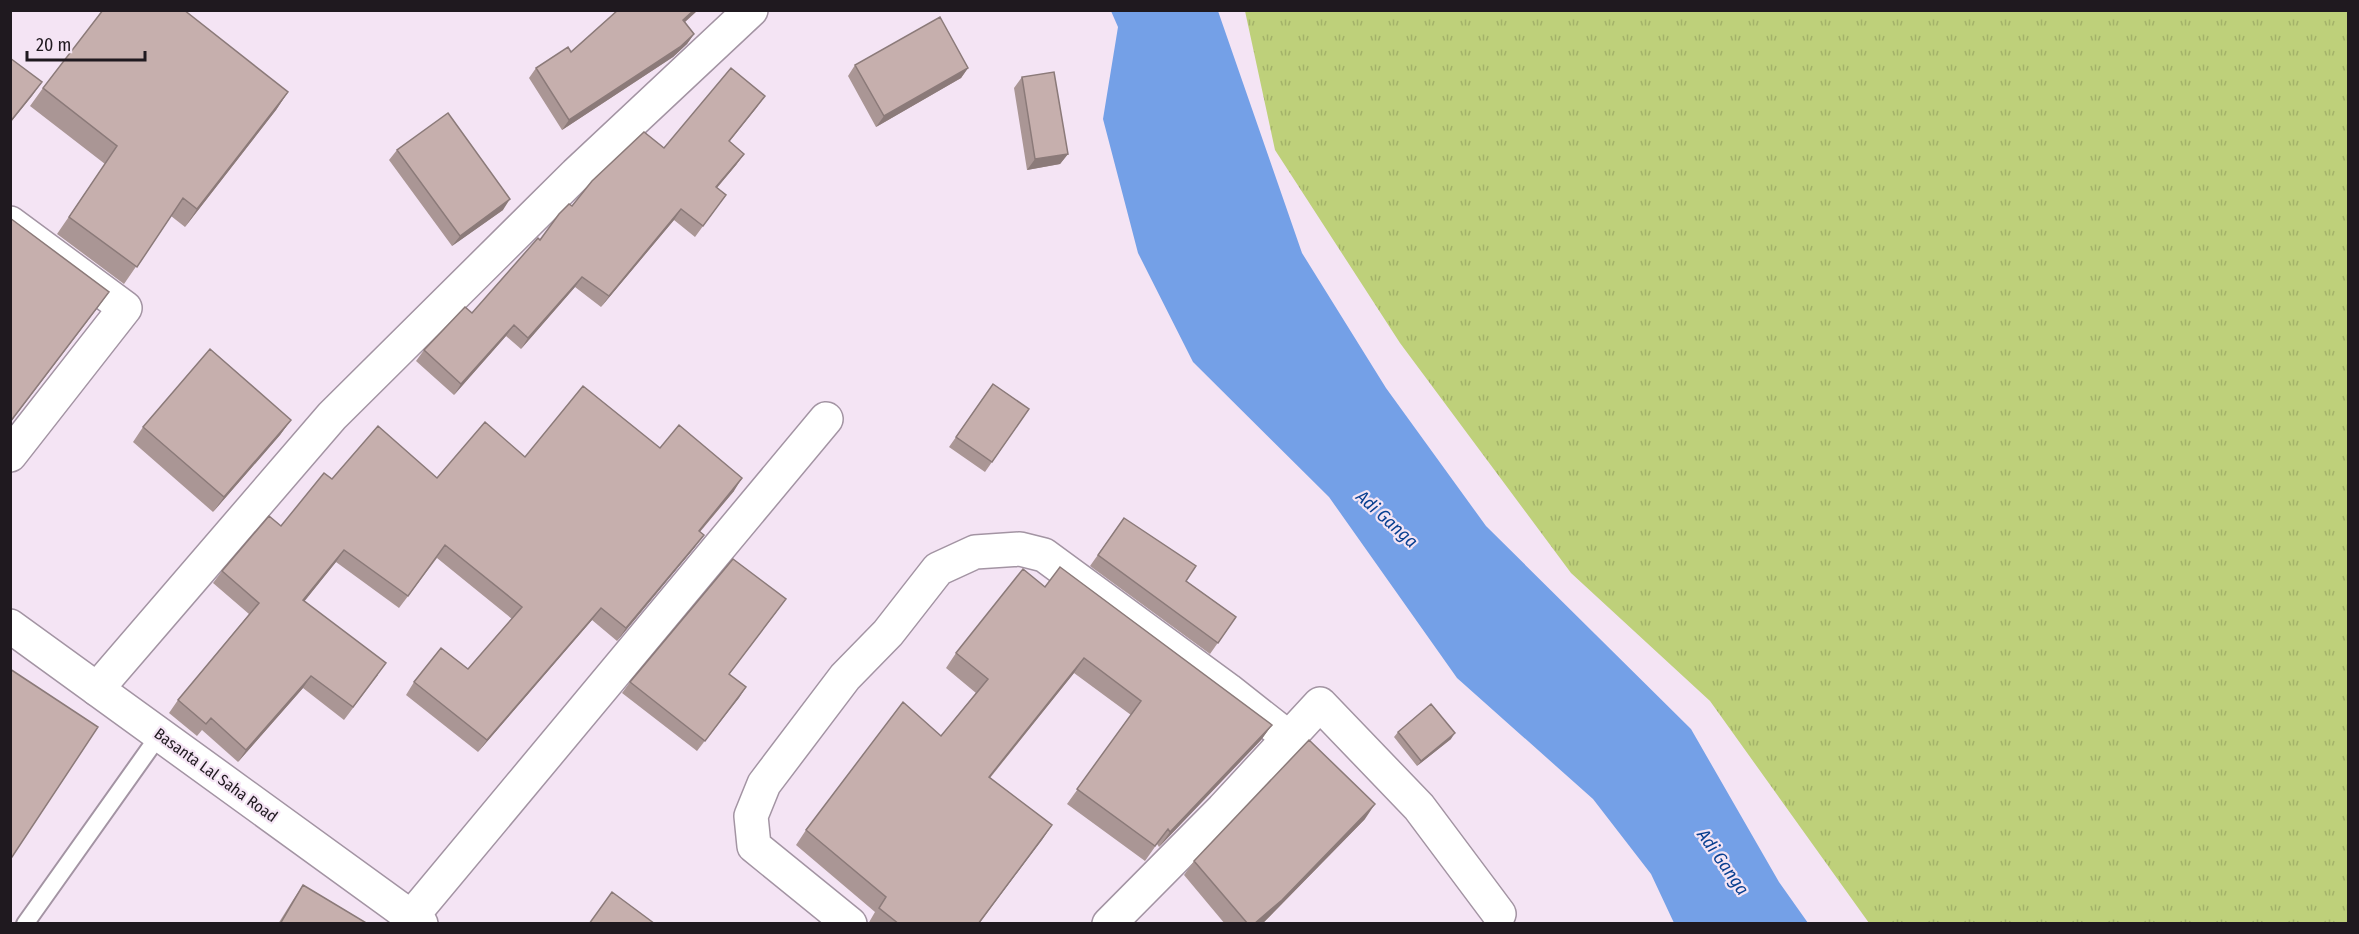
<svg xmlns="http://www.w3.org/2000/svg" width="2359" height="934" viewBox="0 0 2359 934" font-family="'Fira Sans Condensed',sans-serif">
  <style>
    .grass { fill: url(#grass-tufts) }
    .water { fill: #74a0e7 }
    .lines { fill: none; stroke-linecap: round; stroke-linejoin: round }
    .service-casing { stroke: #a394a3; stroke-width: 20 }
    .minor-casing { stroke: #a394a3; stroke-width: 36 }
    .secondary-casing { stroke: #a394a3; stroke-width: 36 }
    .service { stroke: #fff; stroke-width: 16 }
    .minor { stroke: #fff; stroke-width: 33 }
    .secondary { stroke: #fff; stroke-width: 33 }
    .wall { fill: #aa9695 }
    .shaded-wall { fill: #8b7a79 }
    .building { fill: #c6afad; stroke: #8b7a79; stroke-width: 1.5 }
    .labels { text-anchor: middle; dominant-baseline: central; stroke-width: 4.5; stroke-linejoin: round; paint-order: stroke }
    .street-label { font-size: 16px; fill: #1f191f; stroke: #f4e4f4 }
    .water-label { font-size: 18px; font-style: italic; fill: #083f90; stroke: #f4e4f4 }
  </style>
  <defs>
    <pattern id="grass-tufts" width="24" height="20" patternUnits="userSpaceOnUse" patternTransform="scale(1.5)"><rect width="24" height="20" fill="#bed07a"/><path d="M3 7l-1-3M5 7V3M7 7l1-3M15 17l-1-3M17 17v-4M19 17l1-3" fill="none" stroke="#a3b269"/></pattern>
  </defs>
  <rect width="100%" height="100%" fill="#f4e4f4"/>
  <path class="grass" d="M1245,11h1103v912h-479l-159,-222 -139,-128 -171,-230 -125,-193z"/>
  <path class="water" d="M1111,11h107l84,242 84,135 100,138 205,203 88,153 29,41h-134l-23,-49 -58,-75 -136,-121 -128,-181 -136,-135 -55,-109 -35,-134 15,-92z"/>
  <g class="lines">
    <g class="service-casing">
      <path id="service" d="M25,924l135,-190"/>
    </g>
    <g class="minor-casing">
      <path id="minor" d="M10,223l115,85 -115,147
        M97,689l235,-273 244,-242 175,-164
        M412,916l414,-497
        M850,924l-96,-78 -3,-30 13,-32 81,-107 43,-44 50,-64 37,-17 45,-3 24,6 184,135 61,48
        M1109,924l114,-115 97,-105 99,103 80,107"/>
    </g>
    <g class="secondary-casing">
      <path id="secondary" d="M10,626l411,298"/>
    </g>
    <use href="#service" class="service"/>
    <use href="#minor" class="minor"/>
    <use href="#secondary" class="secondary"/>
  </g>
  <path class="wall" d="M613,10h85l-13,12 9,12 -7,10 -14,13 -111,73 -33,-52 7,-10 35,-16 44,-39z
    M855,65l113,3 -7,10 -85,49 -28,-51z
    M1022,77l46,77 -8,10 -33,6 -13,-82z
    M43,88l245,4 -12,18 -91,117 -14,-11 -47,68 -67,-50 48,-70 -75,-58z
    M757,107l-28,34 15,13 -8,11 -19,23 9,7 -31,42 -21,-17 -73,87 -26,-20 -54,62 -15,-13 -52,59 -38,-34 8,-11 48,-37 100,-107 92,-58z
    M397,150l106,60 -51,36 -63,-86z
    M993,384l36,25 -44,63 -36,-25z
    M291,420l-11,15 -67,77 -80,-70 10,-15z
    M660,448l74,43 -34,41 -5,15 -78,94 -25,-21 -114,132 -72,-57 8,-13 54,-13 44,-50 -75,-61 -38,50 -63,-46 -32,39 74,74 -34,45 -41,-32 -65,74 -36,-32 -5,6 -28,-23 9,-13 71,-86 -36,-31 9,-12 59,-45 51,-47 105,-1 88,-21z
    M1124,518l62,63 50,36 -26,37 -120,-88z
    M1045,587l227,138 -11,15 -102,107 -2,-3 -12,17 -78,-57 64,-89 -57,-42 -84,105 62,47 -73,99h-111l7,-12 -79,-67 10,-15 135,-94 35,-43 -30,-25 10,-15z
    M778,610l-49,64 17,13 -49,64 -75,-58 8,-11z
    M1398,732l53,7 -34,27 -23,-29z
    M1365,819l-93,95 -10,10h-37l-41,-49 10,-14z
    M303,885l65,39h-90l15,-24z"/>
  <path class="shaded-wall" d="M694,10h4l-22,20 7,-10z
    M694,34l-7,10 -14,13 -111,73 7,-10z
    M968,68l-7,10 -85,49 8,-11z
    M42,82l-10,14 -22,27v-1z
    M288,92l-12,18 -91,117 12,-18z
    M765,96l-8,11 -36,45 8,-11z
    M744,154l-8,11 -28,33 8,-11z
    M1068,154l-8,10 -33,6 8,-11z
    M510,199l-7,11 -51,36 8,-10z
    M681,209l-7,11 -73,87 8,-11z
    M582,277l-7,10 -54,62 7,-11z
    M109,292l-13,18 -86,113v-1z
    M514,325l-8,11 -52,59 7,-11z
    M291,420l-11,15 -67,77 11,-15z
    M742,478l-8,13 -44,52 9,-12z
    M704,535l-9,12 -78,94 9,-13z
    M344,550l-8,12 -41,51 8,-13z
    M601,608l-9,12 -114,132 9,-12z
    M1084,658l-10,15 -96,119 11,-15z
    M311,676l-8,12 -65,74 8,-12z
    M746,687l-7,11 -42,53 8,-10z
    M1272,725l-11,15 -102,107 11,-15z
    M1455,733l-4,6 -34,27 4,-5z
    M1375,804l-10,15 -93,95 -10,10h-8z
    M1052,825l-10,15 -64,84z"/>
  <path class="building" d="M103,10h81l104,82 -91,117 -14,-11 -46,69 -68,-50 48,-71 -74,-58z
    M618,10h76l-11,10 11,14 -14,13 -111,73 -33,-52 32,-21 3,5z
    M940,17l28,51 -84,48 -29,-51z
    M10,58l32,24 -32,40z
    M731,68l34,28 -36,45 15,13 -28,33 10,8 -23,31 -22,-17 -72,87 -27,-19 -54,61 -14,-13 -53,59 -37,-34 41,-43 7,6 66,-75 2,2 19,-26 10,-10 3,2 20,-25 52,-49 20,16z
    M1054,72l14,82 -33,5 -13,-82z
    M448,113l62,86 -50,37 -63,-86z
    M10,218l99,74 -99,130z
    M210,349l81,71 -67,77 -81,-70z
    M993,384l36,25 -37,53 -36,-25z
    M583,386l77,62 19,-23 63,53 -43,53 5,4 -78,93 -25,-20 -114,132 -73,-58 27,-34 27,21 54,-62 -77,-62 -37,51 -64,-46 -41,50 83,63 -33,44 -42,-31 -65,74 -35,-32 -5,6 -28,-24 81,-97 -37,-32 47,-55 12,10 43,-53 8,6 46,-53 59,52 48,-56 40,35z
    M1124,518l72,48 -10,15 50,36 -18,26 -120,-88z
    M733,559l53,40 -57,75 17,13 -41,54 -75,-59z
    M1060,567l212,158 -102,107 -2,-3 -13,17 -78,-57 64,-88 -57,-43 -95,119 63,48 -74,99h-79l-20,-16 7,-11 -80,-67 97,-128 38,34 47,-57 -32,-26 67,-84 22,18z
    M10,669l88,58 -88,133z
    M1431,704l24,29 -34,28 -23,-29z
    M1309,740l66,64 -93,96 -28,24h-6l-54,-63z
    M303,885l65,39h-88z
    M612,892l43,32h-66z"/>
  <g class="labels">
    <g class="street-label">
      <text transform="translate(216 775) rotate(36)">Basanta Lal Saha Road</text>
    </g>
    <g class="water-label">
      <text transform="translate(1387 519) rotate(42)">Adi Ganga</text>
      <text transform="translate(1723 862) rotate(55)">Adi Ganga</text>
    </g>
  </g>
  <rect width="2359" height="934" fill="none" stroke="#1f191f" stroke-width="24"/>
  <path d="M27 51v9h118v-9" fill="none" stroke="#1f191f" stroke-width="3"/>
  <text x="36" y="51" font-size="18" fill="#1f191f" stroke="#f4e4f4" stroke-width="4.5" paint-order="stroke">20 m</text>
</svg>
